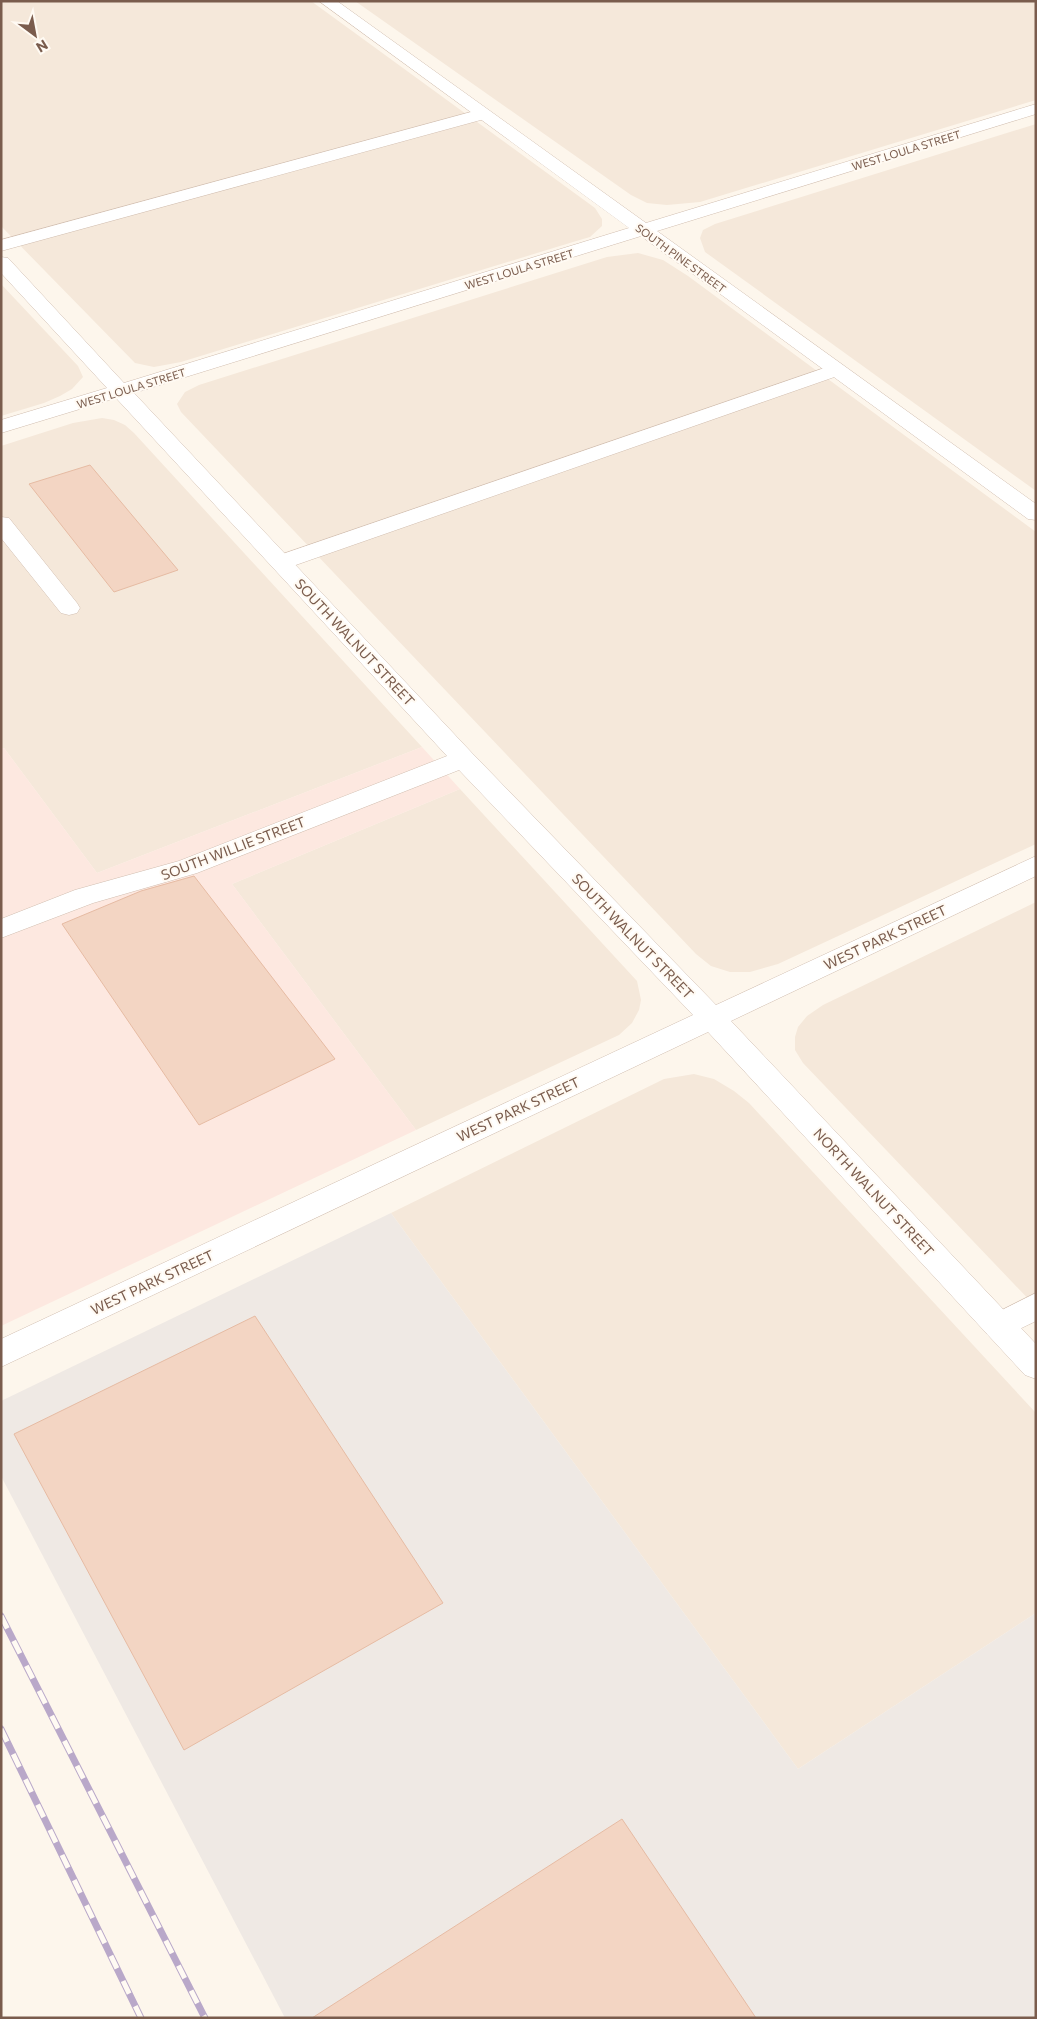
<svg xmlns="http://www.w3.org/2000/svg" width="1037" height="2019" viewBox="0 0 1037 2019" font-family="Commissioner,sans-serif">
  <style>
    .residential { fill: #f5e8da }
    .commercial { fill: #fde8e0 }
    .industrial { fill: #efe9e4 }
    .building { fill: #f3d5c3; stroke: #e6bba3 }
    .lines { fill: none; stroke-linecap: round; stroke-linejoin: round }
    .lane-casing { stroke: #d1beb0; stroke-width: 1 }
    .street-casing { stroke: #d1beb0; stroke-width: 1 }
    .lane { fill: #fff; fill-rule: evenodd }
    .street { fill: #fff; fill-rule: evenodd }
    .rail-casing { stroke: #b9a8c9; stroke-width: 7 }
    .rail { stroke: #fffaf3; stroke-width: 5; stroke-dasharray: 14; stroke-linecap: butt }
    .labels { text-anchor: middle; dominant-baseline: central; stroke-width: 4; stroke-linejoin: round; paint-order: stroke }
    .far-street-label { font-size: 11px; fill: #7a5c4d; stroke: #fffaf3 }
    .street-label { font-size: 14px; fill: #7a5c4d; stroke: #fffaf3 }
  </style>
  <rect width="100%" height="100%" fill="#fdf6ec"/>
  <path class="residential" d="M1,1h310l284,207 7,11v7l-12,11 -17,5 -392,120 -27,5 -19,-4 -134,-137z
    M355,1h681v99l-336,102 -33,3 -20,-2 -16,-8z
    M1036,124v367l-331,-239 -5,-14 3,-8 12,-6z
    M638,253l25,7 25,16 348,256v312l-258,120 -28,8h-20l-19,-6 -15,-12 -515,-542 -4,-8 8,-12 14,-7 408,-128z
    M1,284l77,82 5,11 -11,12 -12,7 -16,7 -43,13z
    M102,418l12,2 11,5 9,8 288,314 -325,126 -93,-125 -3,1v-303l72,-23z
    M460,789l177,192 4,19 -2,10 -7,13 -13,12 -203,95 -184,-246z
    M1036,902v405l-233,-244 -8,-13v-13l3,-10 9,-11 16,-11z
    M694,1074l20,5 20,12 15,12 287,310v200l-238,156 -407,-556 273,-134z"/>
  <path class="commercial" d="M422,747l38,42 -228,95 184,246 -415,196v-577l3,-1 93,125z"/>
  <path class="industrial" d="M391,1213l407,556 238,-156v405h-751l-284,-542v-75z"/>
  <path class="building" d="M90,465l88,105 -64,22 -85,-108z
    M194,876l141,183 -136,66 -137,-201 79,-33z
    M255,1316l188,287 -259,147 -170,-316z
    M622,1819l134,199h-444z"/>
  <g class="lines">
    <g class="lane-casing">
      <path id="lane" d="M482,109l6,1 2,4 -2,4 -487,133v-11z
        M836,364l7,2 3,4 -3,4 -553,193 -8,2 -8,-2 -3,-5 3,-5z
        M1,517l8,1 68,85 3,5 -3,5 -8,2 -8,-2 -60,-75z
        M1036,1293v28l-37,18 -11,-4 -5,-9 5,-9z"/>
    </g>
    <g class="street-casing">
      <path id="street" d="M319,1h18l309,222 390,-119v10l-379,117 379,273v16l-8,-1 -387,-283 -507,157 338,360 244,252 320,-149v20l-305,145 305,323v35l-11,-4 -317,-343 -707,335v-28l692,-324 -234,-245 -262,103 -104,30 -92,35v-19l74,-29 104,-29 268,-105 -331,-358 -115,35v-13l106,-32 -106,-115v-16l7,1 116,125 505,-155z"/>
    </g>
    <use href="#lane" class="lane"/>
    <use href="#street" class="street"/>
    <g class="rail-casing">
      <path id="rail" d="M1,1616l204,402
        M1,1729l140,289"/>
    </g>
    <use href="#rail" class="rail"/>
  </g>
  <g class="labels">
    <g class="far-street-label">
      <text transform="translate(906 150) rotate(-17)">WEST LOULA STREET</text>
      <text transform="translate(681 258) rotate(36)">SOUTH PINE STREET</text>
      <text transform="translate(519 269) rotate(-17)">WEST LOULA STREET</text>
      <text transform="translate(131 388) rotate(-17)">WEST LOULA STREET</text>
    </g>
    <g class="street-label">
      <text transform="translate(355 642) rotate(47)">SOUTH WALNUT STREET</text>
      <text transform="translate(233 848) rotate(-21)">SOUTH WILLIE STREET</text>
      <text transform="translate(633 936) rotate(46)">SOUTH WALNUT STREET</text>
      <text transform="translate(885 937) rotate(-25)">WEST PARK STREET</text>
      <text transform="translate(518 1109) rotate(-25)">WEST PARK STREET</text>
      <text transform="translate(874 1192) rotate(47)">NORTH WALNUT STREET</text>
      <text transform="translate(152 1282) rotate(-25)">WEST PARK STREET</text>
    </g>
  </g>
  <rect width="1037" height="2019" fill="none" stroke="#7a5c4d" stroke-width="5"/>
  <g transform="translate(35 35) rotate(148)" stroke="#fffaf3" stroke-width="4" paint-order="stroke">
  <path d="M0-4L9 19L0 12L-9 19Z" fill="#7a5c4d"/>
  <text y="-8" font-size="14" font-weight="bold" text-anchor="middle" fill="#7a5c4d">N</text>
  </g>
</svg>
